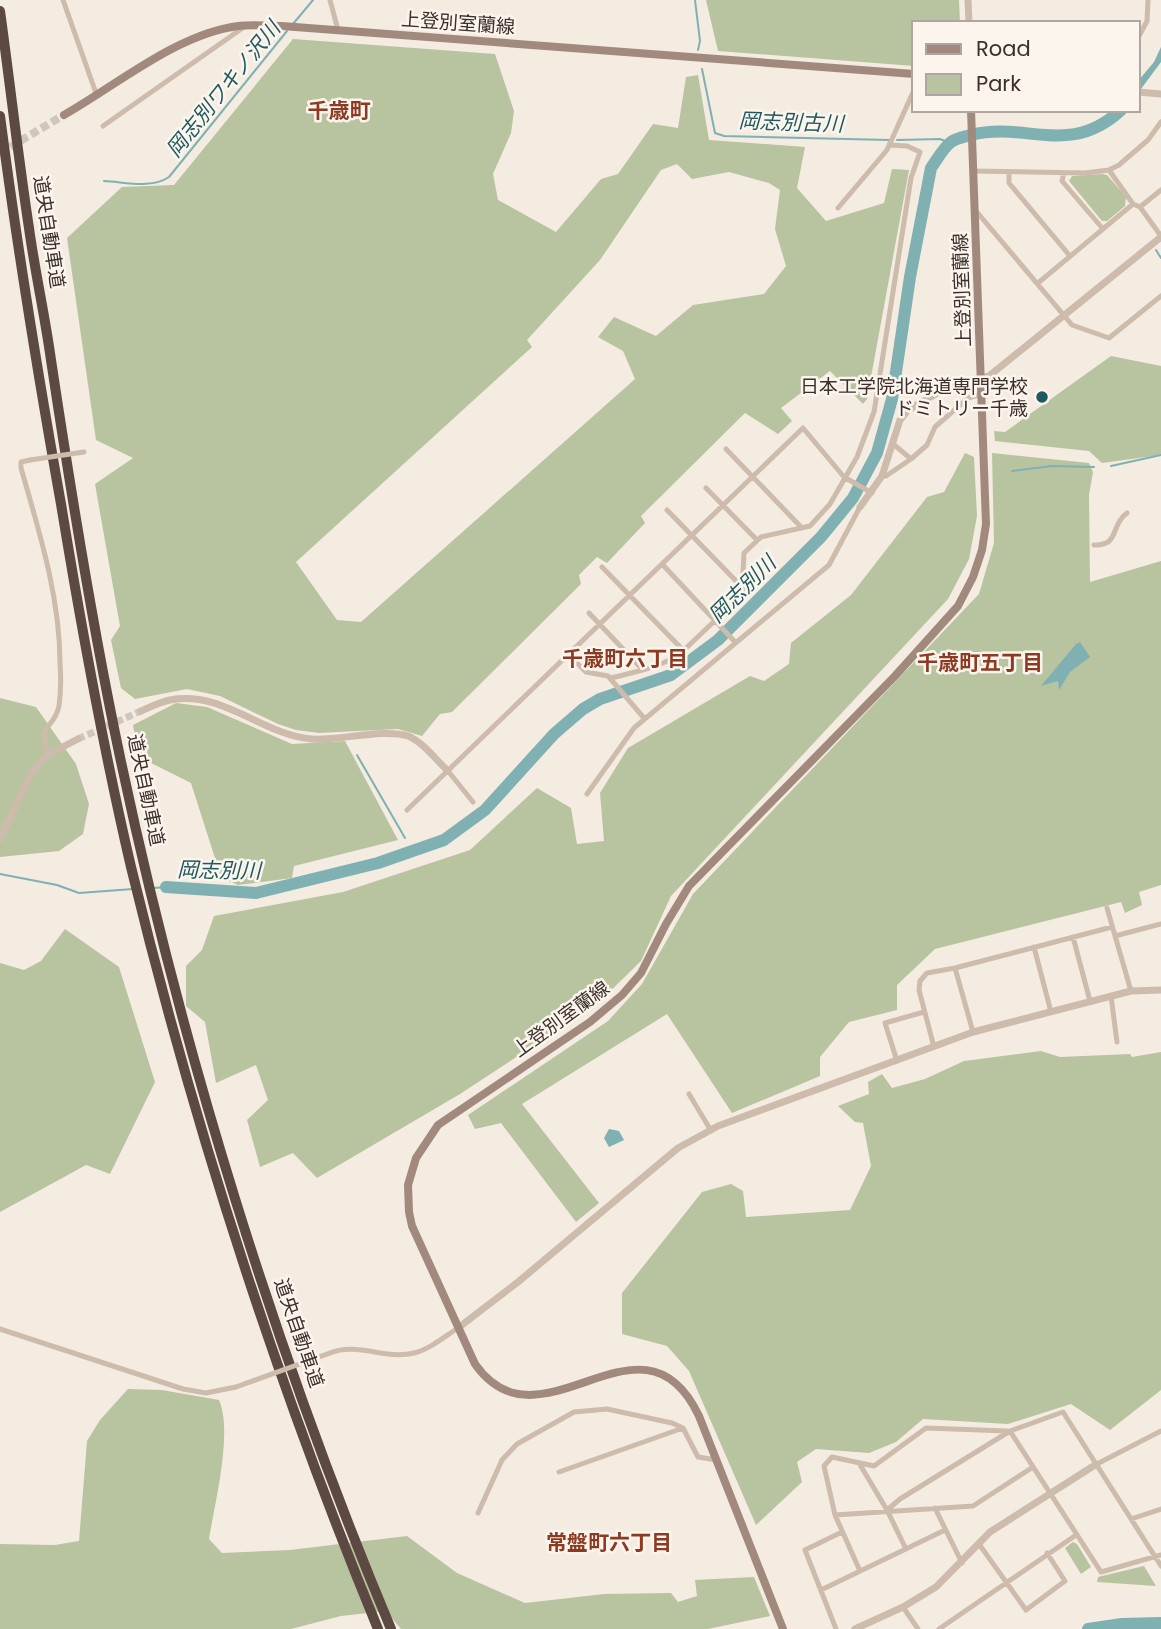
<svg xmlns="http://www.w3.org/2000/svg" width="1161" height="1629" viewBox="0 0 1161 1629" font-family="Poppins,'Noto Sans JP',sans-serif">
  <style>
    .green { fill: #b8c4a0; fill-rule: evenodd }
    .water { fill: #7fb0b2 }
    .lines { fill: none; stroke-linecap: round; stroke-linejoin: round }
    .stream { stroke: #7fb0b2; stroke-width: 2 }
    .river { stroke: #7fb0b2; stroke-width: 12 }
    .tertiary-tunnel { stroke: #cfc6bd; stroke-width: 7; stroke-dasharray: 7 3.5; stroke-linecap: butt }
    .secondary-tunnel { stroke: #cfc6bd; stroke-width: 8; stroke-dasharray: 8 4; stroke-linecap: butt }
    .minor { stroke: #cdbbac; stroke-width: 5 }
    .tertiary { stroke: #cdbbac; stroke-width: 7 }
    .secondary { stroke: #a18a7d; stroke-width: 8 }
    .motorway { stroke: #5c4a42; stroke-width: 10 }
    .minor-bridge { stroke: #cdbbac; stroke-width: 5 }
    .poi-dot { fill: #1f5a5e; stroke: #fbf5ee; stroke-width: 2.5 }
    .labels { text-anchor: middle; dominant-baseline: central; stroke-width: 5; stroke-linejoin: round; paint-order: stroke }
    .street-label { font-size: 19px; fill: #3b302b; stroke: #fbf5ee }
    .poi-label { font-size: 19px; fill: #3b302b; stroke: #fbf5ee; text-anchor: end }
    .water-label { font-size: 21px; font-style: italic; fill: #1f5a5e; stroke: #fbf5ee }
    .neighbourhood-label { font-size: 21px; font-weight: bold; fill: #8c3b22; stroke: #fbf5ee }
  </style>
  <rect width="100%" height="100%" fill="#f4ebe1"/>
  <path class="green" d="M706,0h253l1,23h-46v43l-196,-15z
    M293,39l202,15 19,57 -3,22 -18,41 5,26 58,32 45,-53 17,-5 35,-50 25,4 8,-51 12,-2 11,65 96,7 -8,41 29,33 58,-18 8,-34 17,1 -42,229 -4,5 -33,-33 -49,37 11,13 -14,13 -33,-21 -104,103 4,7 -38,40 -10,-6 -18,18 2,9 -129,128 -12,2 -18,22 -24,-7 -79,4 -23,-3 -18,-6 -58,-28 -33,-7 -52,10 -14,-11 -10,-48 9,-14 -25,-142 38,-26 -37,-18 -29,-202 55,-51 52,-2zM677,164l15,15 37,-7 40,11 11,7 -5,39 11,37 -22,28 -71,11 -37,31 -42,-19 -16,20 25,14 12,28 -274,243 -24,-2 -41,-58 236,-215 -5,-7 73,-80 61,-90z
    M1102,174l5,1 19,22 -1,9 -18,15h-5l-33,-40 3,-5z
    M1111,356l50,10v89l-59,8 -13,-12 -94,-10 -1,-10 11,1z
    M965,453l9,4 3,59 -8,43 -21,40 -277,297 -30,65 -44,43 -137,90 -143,84 -24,-25 -33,14 -13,-47 21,-20 -12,-35 -40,18 -11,-61 -19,-16v-40l16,-16 12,-34 129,-24 127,-42 67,-62 34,20 6,36 27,-3 -4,-48 28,-45 122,-72 14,5 25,-17 2,-21 60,-48 76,-98 17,-5z
    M992,453l97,10 4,9 -4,23 1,87 71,-21v324l-22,7 3,13 -17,8 -4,-11 -186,47 -38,36v25l-48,12 -29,35v19l-88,37 -65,-99 -145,90 77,99 -23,19 -75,-99 -26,6 -7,-14 140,-94 34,-37 51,-90 286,-300 15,-51z
    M0,698l36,9 40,57 13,40 -6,30 -24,17 -59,6z
    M176,703l31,4 85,37 53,-3 53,99 -104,26 -2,12 -54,7 -17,-8 -30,-94 -52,-26 -6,-32z
    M65,929l54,38 36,115 -45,92 -24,-9 -86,47v-249l24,7 17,-9z
    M1041,1051l19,6 70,-3 2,3 29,-5v338l-51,40 -39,-26 -63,20 -85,-5 -27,23 -27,11 -53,-4 -19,13 5,20 -46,43 -67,-154 -22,-25 -45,-12v-41l80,-101 29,-8 12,7 3,26 104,-7 21,-44 -8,-43 -8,-1 -17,-16 31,-12 -1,-12 14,-8 10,14 33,-9 39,-18z
    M128,1389l34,1 57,10c14,32 -4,102 -10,139l13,14 68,-3 117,-14 50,37 68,30 79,-9 67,-1 7,9 19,-6 -2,-16 59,-3 16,39 -62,13h-307l-15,-18 -45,5 -50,13h-291v-85l55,1 24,-4 8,-100 13,-21z
    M1073,1542l4,2 14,23 -10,7 -16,-26z
    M1144,1566l12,20 -59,-4 1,-5z"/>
  <path class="water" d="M1161,47v15l-20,27h-3v-8l16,-19z
    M1080,642l10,15 -20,15 -11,18 -1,-9 -17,5 35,-42z
    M609,1129l10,2 5,9 -15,7 -5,-9z"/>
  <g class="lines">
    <path class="stream" d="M695,0l5,41 -2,9
      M293,24l20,-24
      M702,69l13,64 9,3 165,4
      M897,140l43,-1 10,4
      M104,181c22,1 47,8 65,-4l118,-146
      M1156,250l5,8
      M1111,466l50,-11
      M1012,471l40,-5 42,1
      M357,755l48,83
      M0,874l57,11 22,8 54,-4
      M154,888l12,-1"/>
    <path class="river" d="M166,887l90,6 122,-30 66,-23 41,-30 69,-76 29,-25 17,-10 71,-24 47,-35 103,-103 32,-39 24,-45 15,-54 18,-122 21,-109c6,-8 12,-20 20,-26 5,-4 13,-5 20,-7 56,-14 98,23 150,-25
      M1088,1629l34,-5 39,-1"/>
    <path class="tertiary-tunnel" d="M78,739l63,-28"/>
    <path class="secondary-tunnel" d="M0,153l64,-38"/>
    <path class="minor" d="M63,0l34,96
      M330,0l8,30
      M1138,38l9,-17 1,-21
      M103,126l141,-99
      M1109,170l24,34 7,3 21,29
      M973,171l112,2 24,-3 10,-5 29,-25 13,-18
      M1009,172v11l61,73
      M1064,173l-2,8 41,48
      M1140,207l21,-17
      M838,208l49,-58 27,-60
      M976,211l96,114 37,13 52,-42
      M1038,283l95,-79
      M892,443l19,16
      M726,449l76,79
      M30,460l-9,2v6c18,63 39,129 39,195 1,14 1,29 -1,43 -5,25 -24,17 -10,48
      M882,476h4l25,-17 16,-14 8,-18 33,-29 13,-4
      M706,488l51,52
      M667,510l75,77
      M1094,545c26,1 16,-20 33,-32
      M662,564l74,79
      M602,567l81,83
      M589,613l53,56
      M568,654l18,18 22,4 36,42
      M611,678c26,-7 53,-10 74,-29l57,-54 2,-42 17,-16 49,-11 20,-22 27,-47 17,-45 37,-234 9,-26 -13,-6 -18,-1
      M448,771l25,31
      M587,794l47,-66 195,-163 31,-58
      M407,810l396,-382 41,49 28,16
      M1107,908l24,83
      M1115,936l46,-12
      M1073,937l17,64
      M1034,947l17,65
      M955,968l18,64
      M1111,996l6,46
      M934,1047l-15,-57 1,-9 7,-8 28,-5 157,-41
      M897,1061l-12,-38 39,-11
      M689,1094l21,35
      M0,1329l183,60 23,4 30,-6
      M330,1353c28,-11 55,7 84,0 16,-4 30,-16 44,-25
      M1010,1431l91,141 60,-17
      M859,1463l28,47 19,39
      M1095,1465l66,-34
      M559,1472l124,-44
      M935,1508l27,55
      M887,1510l13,-11 110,-68 53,-19 98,154
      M478,1513l24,-53 15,-16 57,-32 33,-3 65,14 11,5 15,29 19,3
      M835,1515l-11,-49 8,-9 42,9 52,-38 81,3
      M1131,1519l30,-10
      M979,1544l47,66 39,-29 -18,-28
      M860,1571l-25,-56 138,-9 60,-39
      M821,1590l124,-60
      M903,1607l15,22
      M836,1629l-31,-79 37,-18
      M939,1629l137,-94"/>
    <path class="tertiary" d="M968,0l1,23
      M1138,92l23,2
      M860,507l22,-31 18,-56 8,-10 40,-23 41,-11 172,-139
      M141,711c9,-4 19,-9 29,-11 53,-10 92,35 142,39 27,2 72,-11 96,-3 15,6 28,24 40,35
      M0,839l31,-66 18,-19 29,-15
      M458,1328l60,-46 160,-134 40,-22 255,-94 158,-41 30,-1
      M855,1629l48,-22 33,-20 54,-55 105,-67"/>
    <path class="secondary" d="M64,115c53,-30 113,-81 174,-89 14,-2 30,0 44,0l632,48
      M783,1629l-84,-213c-57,-120 -158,42 -224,-52l-63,-138 -3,-14 -1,-27 8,-27 22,-33 152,-103 32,-27 19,-22 25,-49 23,-38 206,-210 63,-70 15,-29 9,-27 4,-26 -15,-414"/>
    <path class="motorway" d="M0,11c10,72 18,145 29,217 6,44 16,88 22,132 20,133 41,265 69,397 62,294 155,595 271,872
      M0,116c17,130 38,259 61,388 20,122 42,243 70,363 63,260 145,514 247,762"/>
    <path class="minor-bridge" d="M30,460l54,-8
      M236,1387l94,-34"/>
  </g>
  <circle class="poi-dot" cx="1042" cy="397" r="7"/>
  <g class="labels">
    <g class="street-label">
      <text transform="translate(458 23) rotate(4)">上登別室蘭線</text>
      <text transform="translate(49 232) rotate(81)">道央自動車道</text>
      <text transform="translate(962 290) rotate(-92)">上登別室蘭線</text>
      <text transform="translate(146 790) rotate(78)">道央自動車道</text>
      <text transform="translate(561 1019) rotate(-36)">上登別室蘭線</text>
      <text transform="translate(299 1333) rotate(71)">道央自動車道</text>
    </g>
    <g class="poi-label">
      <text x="1028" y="386">日本工学院北海道専門学校<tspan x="1028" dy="22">ドミトリー千歳</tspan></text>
    </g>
    <g class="water-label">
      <text transform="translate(223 89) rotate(-51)">岡志別ワキノ沢川</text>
      <text transform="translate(791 122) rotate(2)">岡志別古川</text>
      <text transform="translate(742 589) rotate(-45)">岡志別川</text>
      <text transform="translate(219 870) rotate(1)">岡志別川</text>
    </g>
    <g class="neighbourhood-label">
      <text x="339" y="110">千歳町</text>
      <text x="625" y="658">千歳町六丁目</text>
      <text x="980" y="662">千歳町五丁目</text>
      <text x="609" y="1542">常盤町六丁目</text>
    </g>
  </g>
  <rect x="912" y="21" width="228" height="91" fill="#fbf5ee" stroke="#aea6a0" stroke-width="2"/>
  <rect x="926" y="44" width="35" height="10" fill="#a18a7d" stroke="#aea6a0" stroke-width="2"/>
  <text x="976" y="56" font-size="21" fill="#3b302b">Road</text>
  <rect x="926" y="74" width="35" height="21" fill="#b8c4a0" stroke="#aea6a0" stroke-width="2"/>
  <text x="976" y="91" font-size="21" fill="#3b302b">Park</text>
</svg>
